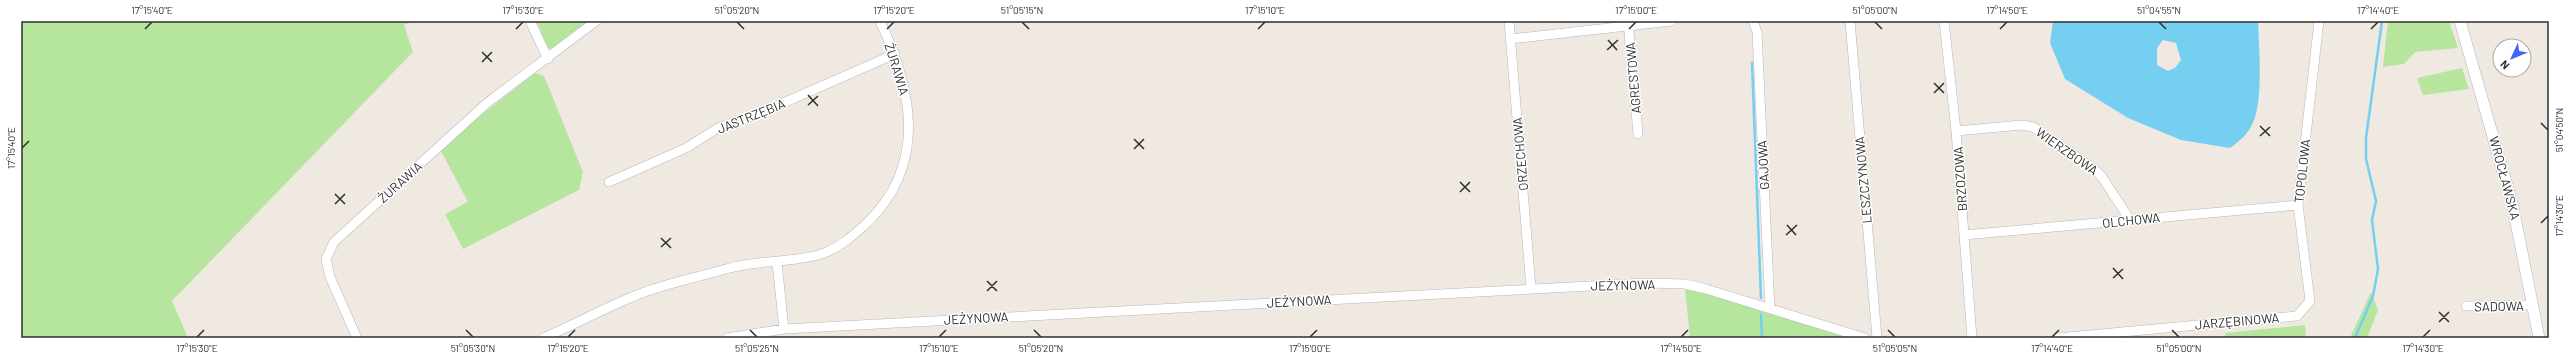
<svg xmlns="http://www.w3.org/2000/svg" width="2570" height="359" viewBox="0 0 2570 359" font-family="Barlow,sans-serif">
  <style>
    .green { fill: #b6e59e }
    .water { fill: #75cff0; fill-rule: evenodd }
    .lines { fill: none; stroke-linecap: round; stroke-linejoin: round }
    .stream { stroke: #75cff0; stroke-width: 2.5 }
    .minor-casing { stroke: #b4b7c1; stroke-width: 10 }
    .tertiary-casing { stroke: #b4b7c1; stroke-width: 12 }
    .minor { stroke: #fff; stroke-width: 9 }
    .tertiary { stroke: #fff; stroke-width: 11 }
    .ticks { fill: none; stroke: #2e2e2e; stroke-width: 1.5 }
    .labels { text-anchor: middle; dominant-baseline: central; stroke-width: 3; stroke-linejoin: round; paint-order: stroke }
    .street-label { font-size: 13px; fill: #2e2e2e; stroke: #fff }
    .neatline { fill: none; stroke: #2e2e2e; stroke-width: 1.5 }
    .ticks-label { font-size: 10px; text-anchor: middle; fill: #2e2e2e }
  </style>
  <rect width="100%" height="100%" fill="#efe9e1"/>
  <path class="green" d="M21,21h393l-10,4 9,27 -241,249 16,37h-167z
    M537,21h52l-36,28 -6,-1z
    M2388,21h61l9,27 -43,4 -11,12 -21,3z
    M2462,68l7,21 -46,6 -6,-17z
    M535,73l9,3 39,96 -4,18 -116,59 -18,-35 23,-12 -27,-51 29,-27z
    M1685,288l29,7 136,43h-160z
    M2371,292l7,18 -11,28h-17z
    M2305,325l1,13h-81v-5z"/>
  <path class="water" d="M2053,21h205c1,26 5,76 -4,99 -4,12 -14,21 -24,28l-49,-8 -53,-22 -63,-39 -15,-36zM2163,40l13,3 5,17 -6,8 -7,3 -11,-6v-17z"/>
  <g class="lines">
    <path class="stream" d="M1752,63l9,235
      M1761,314l1,24
      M2355,338l18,-42 5,-27 -6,-49 4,-19 -10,-42v-21l16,-117"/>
    <g class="minor-casing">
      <path id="minor" d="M530,21l18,38
        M1509,21l22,267
        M1628,21l10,113
        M1753,21l4,11 13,277
        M1850,21l27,317
        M1944,21l12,110 16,207
        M1510,39l162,-18
        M1956,131l66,-6 11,2 60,41 9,9 28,43
        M609,182l77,-34 32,-20 40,-14 137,-60
        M1964,235l334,-30
        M777,263l7,66
        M2466,306l67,-1
        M357,338l-27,-61 -4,-18 8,-17 153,-139 109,-82
        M543,338c33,-14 65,-32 99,-45 26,-10 56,-16 84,-24 29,-9 62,-6 92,-14 19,-5 36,-20 50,-33 60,-59 44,-133 12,-201
        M727,338l57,-9 862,-46 39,1 21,5 159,49
        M2057,338l240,-22 13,-15 -12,-96 21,-184"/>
    </g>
    <g class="tertiary-casing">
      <path id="tertiary" d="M2460,21l53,186 26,131"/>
    </g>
    <use href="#minor" class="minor"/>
    <use href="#tertiary" class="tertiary"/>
  </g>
  <path class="ticks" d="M737,22l7,7M1022,22l7,7M1875,22l7,7M2159,22l7,7M145,29l7,-7M516,29l7,-7M887,29l7,-7M1258,29l7,-7M1629,29l7,-7M2000,29l7,-7M2371,29l7,-7M1608,40l9,10M1607,50l11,-10M482,52l10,10M482,62l10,-10M1934,83l10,10M1934,93l10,-10M808,95l10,11M808,105l10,-9M2541,123l7,7M2260,126l10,10M2260,136l10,-9M1134,139l10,10M22,148l7,-7M1134,149l10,-10M1460,182l10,10M1460,192l10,-10M335,194l10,10M335,204l10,-10M2541,223l7,-7M1787,225l9,10M1786,235l11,-10M661,238l10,10M661,247l10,-9M2113,268l10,11M2113,278l10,-9M987,281l10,10M987,291l10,-10M2439,312l10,10M2439,322l10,-10M466,330l7,7M750,330l7,7M1034,330l7,7M1888,330l7,7M2172,330l7,7M197,337l7,-7M568,337l7,-7M939,337l7,-7M1310,337l7,-7M1681,337l7,-7M2052,337l7,-7M2423,337l7,-7"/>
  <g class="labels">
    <g class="street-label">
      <text transform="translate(897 69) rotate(73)">ŻURAWIA</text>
      <text transform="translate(1633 78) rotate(-95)">AGRESTOWA</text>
      <text transform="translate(751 116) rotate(-22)">JASTRZĘBIA</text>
      <text transform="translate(2067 151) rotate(35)">WIERZBOWA</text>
      <text transform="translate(1520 154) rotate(-95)">ORZECHOWA</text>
      <text transform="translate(1763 165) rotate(-93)">GAJOWA</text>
      <text transform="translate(2302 171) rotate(-84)">TOPOLOWA</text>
      <text transform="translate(2505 178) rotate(75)">WROCŁAWSKA</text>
      <text transform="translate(1960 179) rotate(-94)">BRZOZOWA</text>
      <text transform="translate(1863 180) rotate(-95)">LESZCZYNOWA</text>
      <text transform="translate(400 182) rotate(-42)">ŻURAWIA</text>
      <text transform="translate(2131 220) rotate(-6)">OLCHOWA</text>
      <text transform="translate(1623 285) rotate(-1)">JEŻYNOWA</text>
      <text transform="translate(1299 301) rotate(-3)">JEŻYNOWA</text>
      <text transform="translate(2499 306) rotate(-1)">SADOWA</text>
      <text transform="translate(976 318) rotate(-3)">JEŻYNOWA</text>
      <text transform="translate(2237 321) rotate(-5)">JARZĘBINOWA</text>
    </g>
  </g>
  <rect width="2570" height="359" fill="none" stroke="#ffffff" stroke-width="44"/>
  <g transform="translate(2512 58) rotate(226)"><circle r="19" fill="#ffffff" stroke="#ababab"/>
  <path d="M0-3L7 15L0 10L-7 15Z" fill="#4264fb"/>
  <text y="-6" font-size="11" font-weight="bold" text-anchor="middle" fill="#2e2e2e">N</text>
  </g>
  <rect x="22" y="22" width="2526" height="315" class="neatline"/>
  <g class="ticks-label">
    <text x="152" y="14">17°15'40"E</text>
    <text x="523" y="14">17°15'30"E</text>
    <text x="737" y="14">51°05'20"N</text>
    <text x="894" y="14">17°15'20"E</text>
    <text x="1022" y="14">51°05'15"N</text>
    <text x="1265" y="14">17°15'10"E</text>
    <text x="1636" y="14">17°15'00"E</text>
    <text x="1875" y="14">51°05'00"N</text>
    <text x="2007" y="14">17°14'50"E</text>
    <text x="2159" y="14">51°04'55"N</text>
    <text x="2378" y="14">17°14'40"E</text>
    <text transform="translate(2559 130) rotate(-90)" y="4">51°04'50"N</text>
    <text transform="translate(11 148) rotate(-90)" y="4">17°15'40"E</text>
    <text transform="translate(2559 216) rotate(-90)" y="4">17°14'30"E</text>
    <text x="197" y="352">17°15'30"E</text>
    <text x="473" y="352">51°05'30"N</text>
    <text x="568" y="352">17°15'20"E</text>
    <text x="757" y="352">51°05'25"N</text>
    <text x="939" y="352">17°15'10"E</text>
    <text x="1041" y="352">51°05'20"N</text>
    <text x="1310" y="352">17°15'00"E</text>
    <text x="1681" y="352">17°14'50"E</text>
    <text x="1895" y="352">51°05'05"N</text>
    <text x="2052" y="352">17°14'40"E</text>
    <text x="2179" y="352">51°05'00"N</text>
    <text x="2423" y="352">17°14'30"E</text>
  </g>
</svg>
